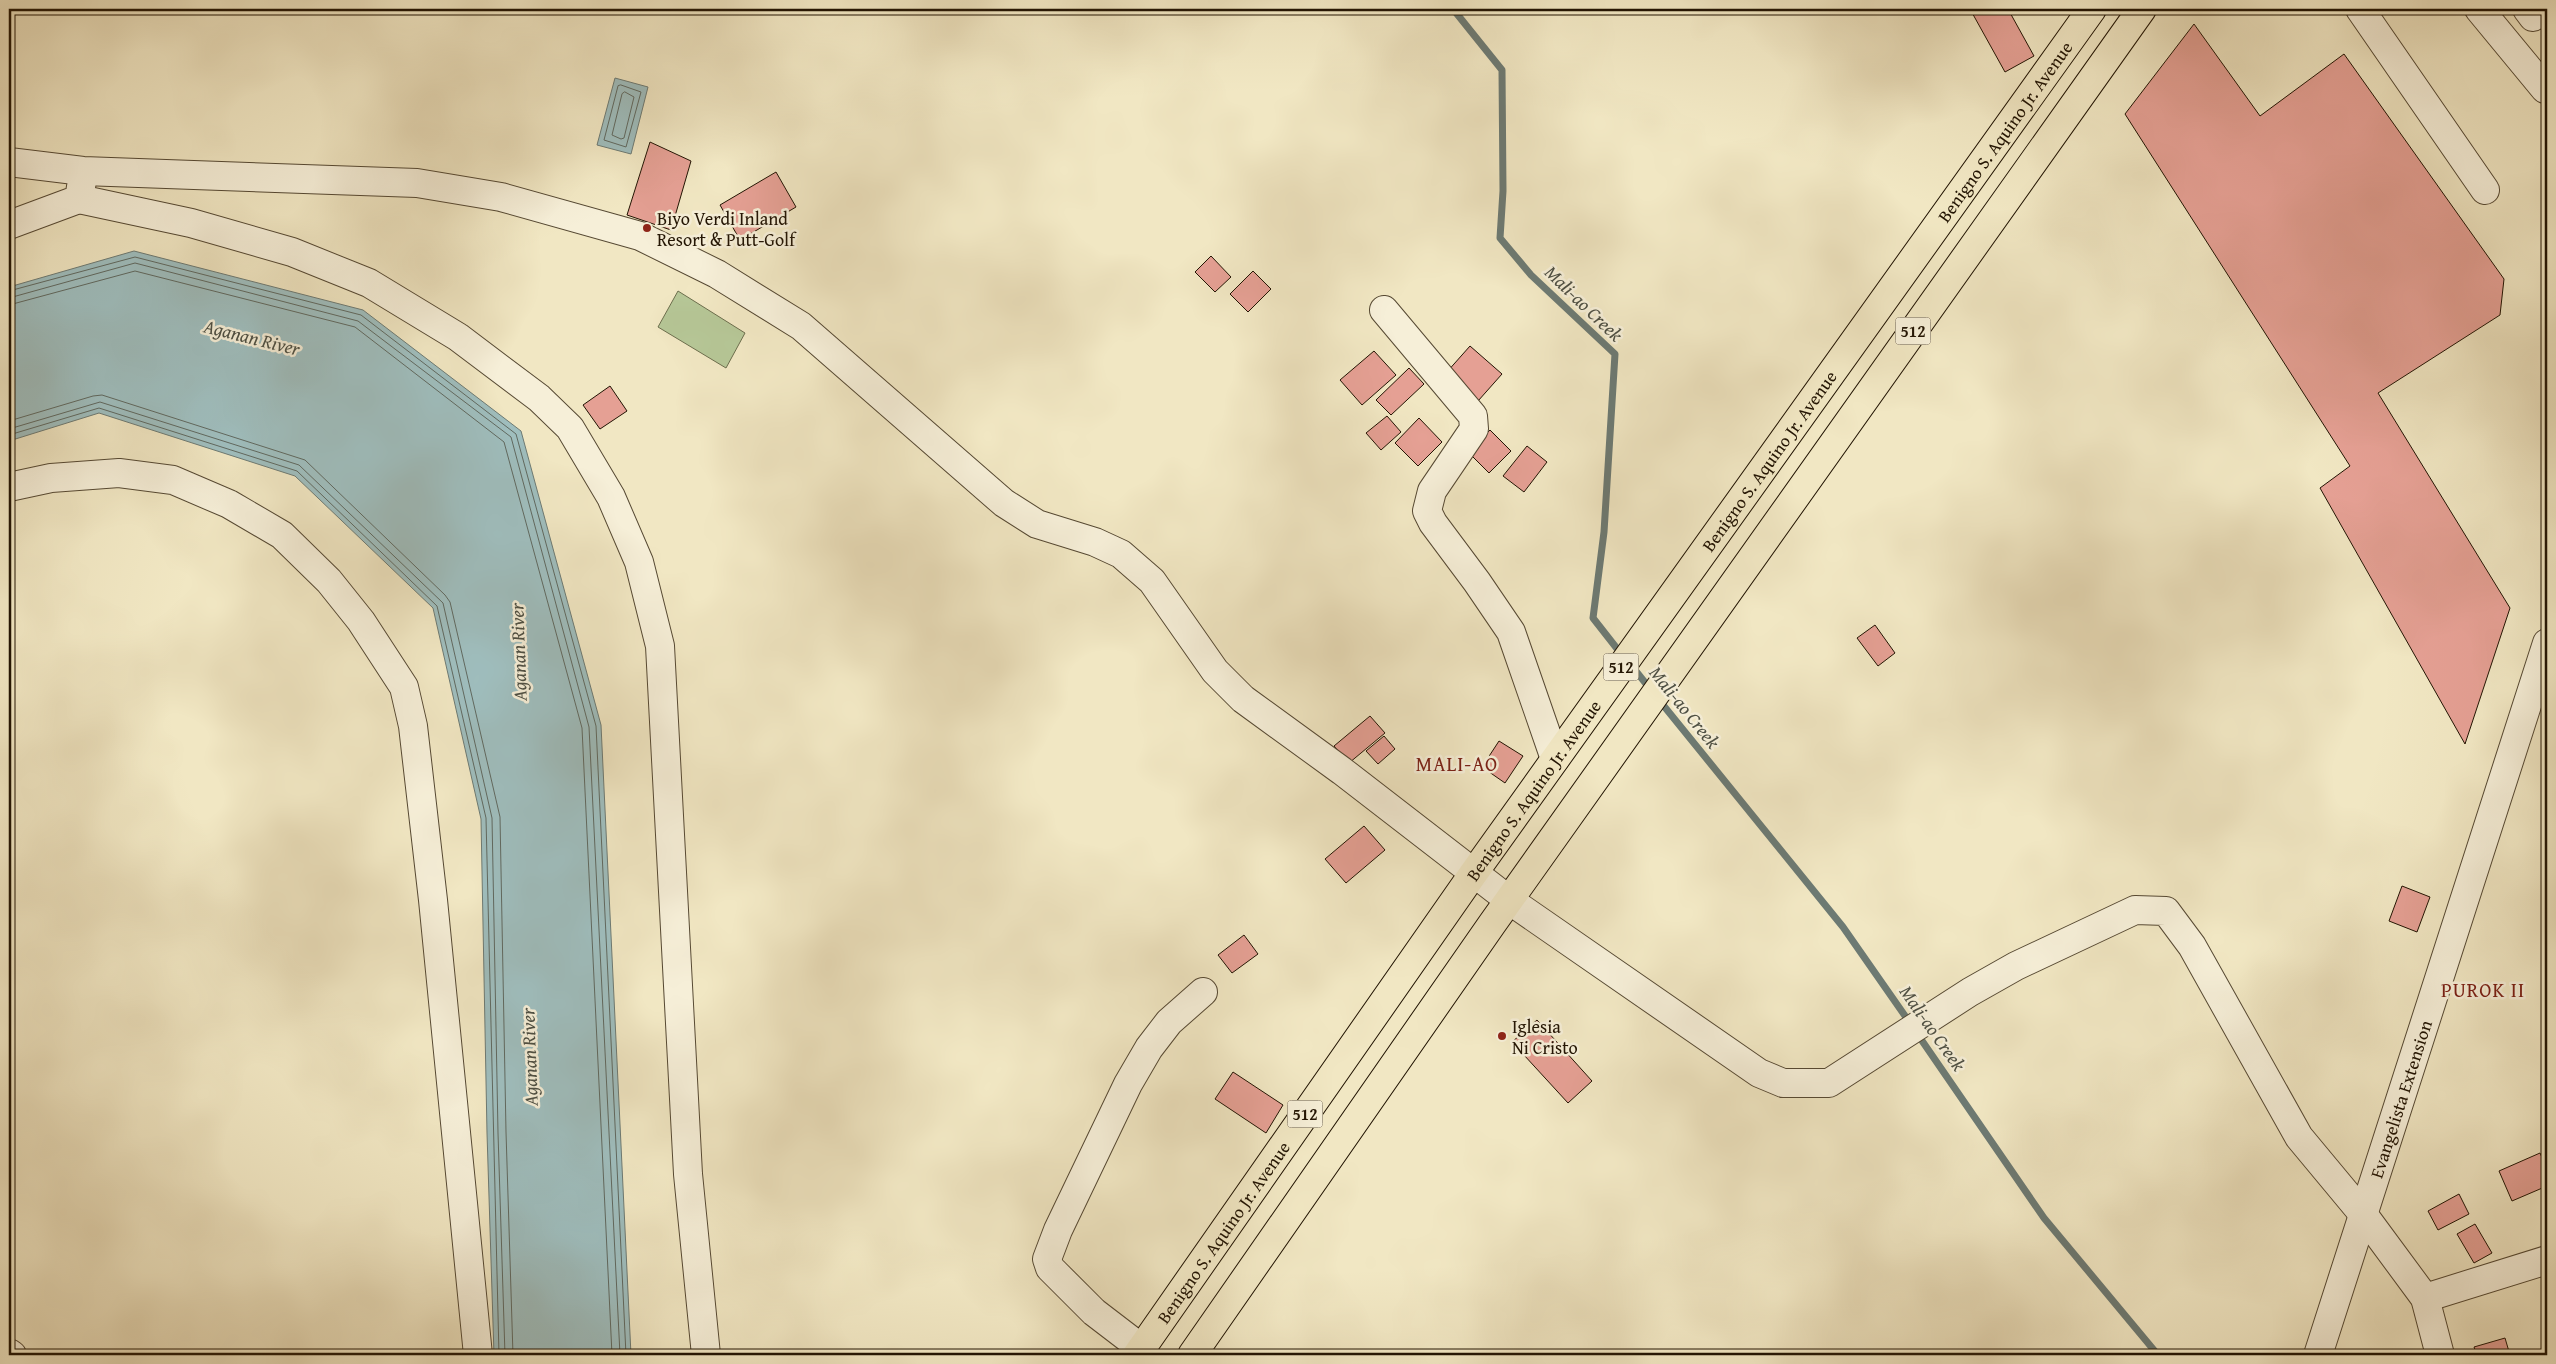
<svg xmlns="http://www.w3.org/2000/svg" width="2556" height="1364" viewBox="0 0 2556 1364" font-family="'Gentium Book Plus',serif">
  <style>
    .green { fill: #b6c797; stroke: #6c6e4d }
    .water { fill: #9fbebe; stroke: #6d7a73 }
    .lines { fill: none; stroke-linecap: round; stroke-linejoin: round }
    .shore { stroke: #606960; stroke-width: 1 }
    .stream { stroke: #6d7a73; stroke-width: 7 }
    .building { fill: #e5a094; stroke: #221403 }
    .minor-casing { stroke: #564933; stroke-width: 30 }
    .major-casing { stroke: #221403; stroke-width: 30 }
    .minor { stroke: #f6efd8; stroke-width: 28 }
    .major { stroke: #f1e7c3; stroke-width: 28 }
    .poi-dot { fill: #8f2418; stroke: #f6efd8; stroke-width: 2 }
    .labels { text-anchor: middle; dominant-baseline: central; stroke-width: 5; stroke-linejoin: round; paint-order: stroke }
    .shield { fill: #f6efd8; stroke: #625643; stroke-width: 1 }
    .shield-label { font-size: 16px; font-weight: bold; fill: #221403 }
    .street-label { font-size: 18px; fill: #221403; stroke: #f6efd8 }
    .poi-label { font-size: 18px; fill: #221403; stroke: #f6efd8; text-anchor: start }
    .water-label { font-size: 19px; font-style: italic; fill: #4e5044; stroke: #f6efd8 }
    .quarter-label { font-size: 20px; letter-spacing: 1px; fill: #7a1f14; stroke: #f6efd8 }
  </style>
  <rect width="100%" height="100%" fill="#f1e7c3"/>
  <filter id="stains"><feTurbulence type="fractalNoise" baseFrequency=".004" numOctaves="4"/><feColorMatrix values="0 0 0 0 .2 0 0 0 0 .09 0 0 0 0 .02 0 0 0 .5 -.17"/></filter>
  <radialGradient id="worn" r=".72"><stop offset=".6" stop-color="#630" stop-opacity="0"/><stop offset="1" stop-color="#630" stop-opacity=".3"/></radialGradient>
  <path class="green" d="M678,291l67,42 -19,35 -68,-41z"/>
  <path class="water" d="M615,78l33,9 -17,67 -34,-9z
    M134,251l229,59 158,121 80,294 30,630h-137l-7,-222 -6,-314 -48,-211 -138,-132 -196,-63 -90,28v-154z"/>
  <g class="lines">
    <path class="shore" d="M621,85l20,7 -15,55 -22,-7 14,-54z
      M625,92l9,5 -10,41 -3,1 -9,-4 10,-41z
      M9,291l126,-34 226,58 155,119 80,292 30,629
      M9,298l126,-35 223,58 153,116 78,290 31,628
      M9,305l126,-34 220,56 149,115 78,286 30,627
      M9,421l84,-25 9,-1 203,65 140,135 5,7 50,215 6,315 7,223
      M9,429l91,-27 199,63 144,138 49,215 6,315 7,222
      M9,435l90,-27 198,63 140,135 49,212 13,537"/>
    <path class="stream" d="M1453,9l49,61 1,121 -3,47 31,37 84,79 -11,178 -11,86 29,37
      M1631,665l20,25
      M1659,700l184,227 67,96
      M1916,1032l128,186 114,137"/>
  </g>
  <path class="building" d="M1970,9h38l26,47 -29,16z
    M2194,24l66,92 84,-62 160,225 -4,36 -122,78 132,215 -45,136 -145,-256 30,-22 -225,-352z
    M650,142l41,19 -20,69 -44,-15z
    M776,172l20,35 -56,33 -20,-35z
    M1211,256l20,21 -16,15 -20,-20z
    M1253,271l18,18 -23,23 -18,-18z
    M1470,346l32,28 -24,27 -32,-28z
    M1374,351l22,24 -34,30 -22,-25z
    M1409,368l15,16 -33,31 -15,-15z
    M610,386l17,25 -27,18 -17,-24z
    M1387,416l14,16 -20,18 -15,-17z
    M1419,418l23,24 -24,24 -23,-23z
    M1490,430l21,21 -22,22 -21,-21z
    M1527,446l20,16 -23,30 -21,-16z
    M1875,625l20,28 -17,13 -21,-28z
    M1370,716l15,17 -36,30 -15,-17z
    M1384,736l11,13 -17,15 -12,-13z
    M1499,741l24,15 -18,27 -23,-16z
    M1364,826l21,24 -39,33 -21,-24z
    M2402,886l28,11 -13,35 -28,-11z
    M1244,935l14,19 -26,19 -14,-18z
    M1537,1020l55,61 -24,22 -56,-61z
    M1233,1072l50,33 -17,28 -51,-34z
    M2540,1153l7,16v17l-35,15 -13,-30z
    M2459,1194l10,20 -31,16 -10,-19z
    M2475,1224l17,29 -18,10 -17,-29z
    M2505,1338l5,17h-33l-3,-8z"/>
  <g class="lines">
    <g class="minor-casing">
      <g id="minor">
        <path d="M2360,9l125,181"/>
        <path d="M2479,9l66,80 2,-1"/>
        <path d="M2527,9l6,8"/>
        <path d="M9,162l74,9 334,12 84,14 139,39 77,38 84,52 203,177 33,21 58,18 26,12 31,27 63,90 28,28 99,72 167,129 250,173 24,10h46l141,-91 46,-26 119,-56 31,1 26,35 107,191 64,77 62,84 15,57"/>
        <path d="M79,199l112,24 101,29 77,31 89,54 81,61 31,30 41,69 28,65 21,84 28,528 18,181"/>
        <path d="M9,225l70,-26 3,-18"/>
        <path d="M1384,310l89,106 1,13 -42,62 -5,20 6,12 44,59 34,50 44,127"/>
        <path d="M9,487l42,-9 68,-5 54,7 56,24 53,31 47,46 32,40 43,66 9,39 20,174 45,455"/>
        <path d="M2425,1298l122,-38"/>
        <path d="M1141,1348l-47,-36 -44,-44 -3,-9 11,-29 70,-146 21,-36 20,-26 34,-30"/>
        <path d="M9,1353l3,2"/>
        <path id="s1" d="M2318,1355l229,-712"/>
      </g>
    </g>
    <g class="major-casing">
      <g id="major">
        <path id="s2" d="M1137,1355l336,-481 619,-865"/>
        <path d="M1192,1355l300,-431 650,-915"/>
      </g>
    </g>
    <use href="#minor" class="minor"/>
    <use href="#major" class="major"/>
  </g>
  <g class="poi-dot">
    <circle cx="647" cy="228" r="5"/>
    <circle cx="1502" cy="1036" r="5"/>
  </g>
  <g class="labels">
    <g class="shield">
      <rect x="1895.5" y="317.5" width="35" height="27" rx="4"/>
      <rect x="1603.5" y="653.5" width="35" height="27" rx="4"/>
      <rect x="1287.5" y="1100.5" width="35" height="27" rx="4"/>
    </g>
    <g class="shield-label">
      <text x="1913" y="331">512</text>
      <text x="1621" y="667">512</text>
      <text x="1305" y="1114">512</text>
    </g>
    <g class="street-label">
      <text stroke="none"><textPath href="#s2" startOffset="1500">Benigno S. Aquino Jr. Avenue</textPath></text>
      <text stroke="none"><textPath href="#s2" startOffset="1095">Benigno S. Aquino Jr. Avenue</textPath></text>
      <text stroke="none"><textPath href="#s2" startOffset="690">Benigno S. Aquino Jr. Avenue</textPath></text>
      <text stroke="none"><textPath href="#s1" startOffset="269">Evangelista Extension</textPath></text>
      <text stroke="none"><textPath href="#s2" startOffset="150">Benigno S. Aquino Jr. Avenue</textPath></text>
    </g>
    <g class="poi-label">
      <text x="657" y="218">Biyo Verdi Inland<tspan x="657" dy="21">Resort &amp; Putt-Golf</tspan></text>
      <text x="1512" y="1026">Iglesia<tspan x="1512" dy="21">Ni Cristo</tspan></text>
    </g>
    <g class="water-label">
      <text transform="translate(1584 303) rotate(44)">Mali-ao Creek</text>
      <text transform="translate(252 337) rotate(14)">Aganan River</text>
      <text transform="translate(518 652) rotate(-92)">Aganan River</text>
      <text transform="translate(1685 707) rotate(51)">Mali-ao Creek</text>
      <text transform="translate(1933 1028) rotate(55)">Mali-ao Creek</text>
      <text transform="translate(529 1057) rotate(-92)">Aganan River</text>
    </g>
    <g class="quarter-label">
      <text x="1457" y="763">MALI-AO</text>
      <text x="2483" y="989">PUROK II</text>
    </g>
  </g>
  <rect width="2556" height="1364" fill="none" stroke="#f1e7c3" stroke-width="30"/>
  <rect x="10" y="10" width="2536" height="1344" fill="none" stroke="#221403" stroke-width="2.5"/>
  <rect x="15" y="15" width="2526" height="1334" fill="none" stroke="#221403"/>
  <rect width="100%" height="100%" filter="url(#stains)"/>
  <rect width="100%" height="100%" fill="url(#worn)"/>
</svg>
